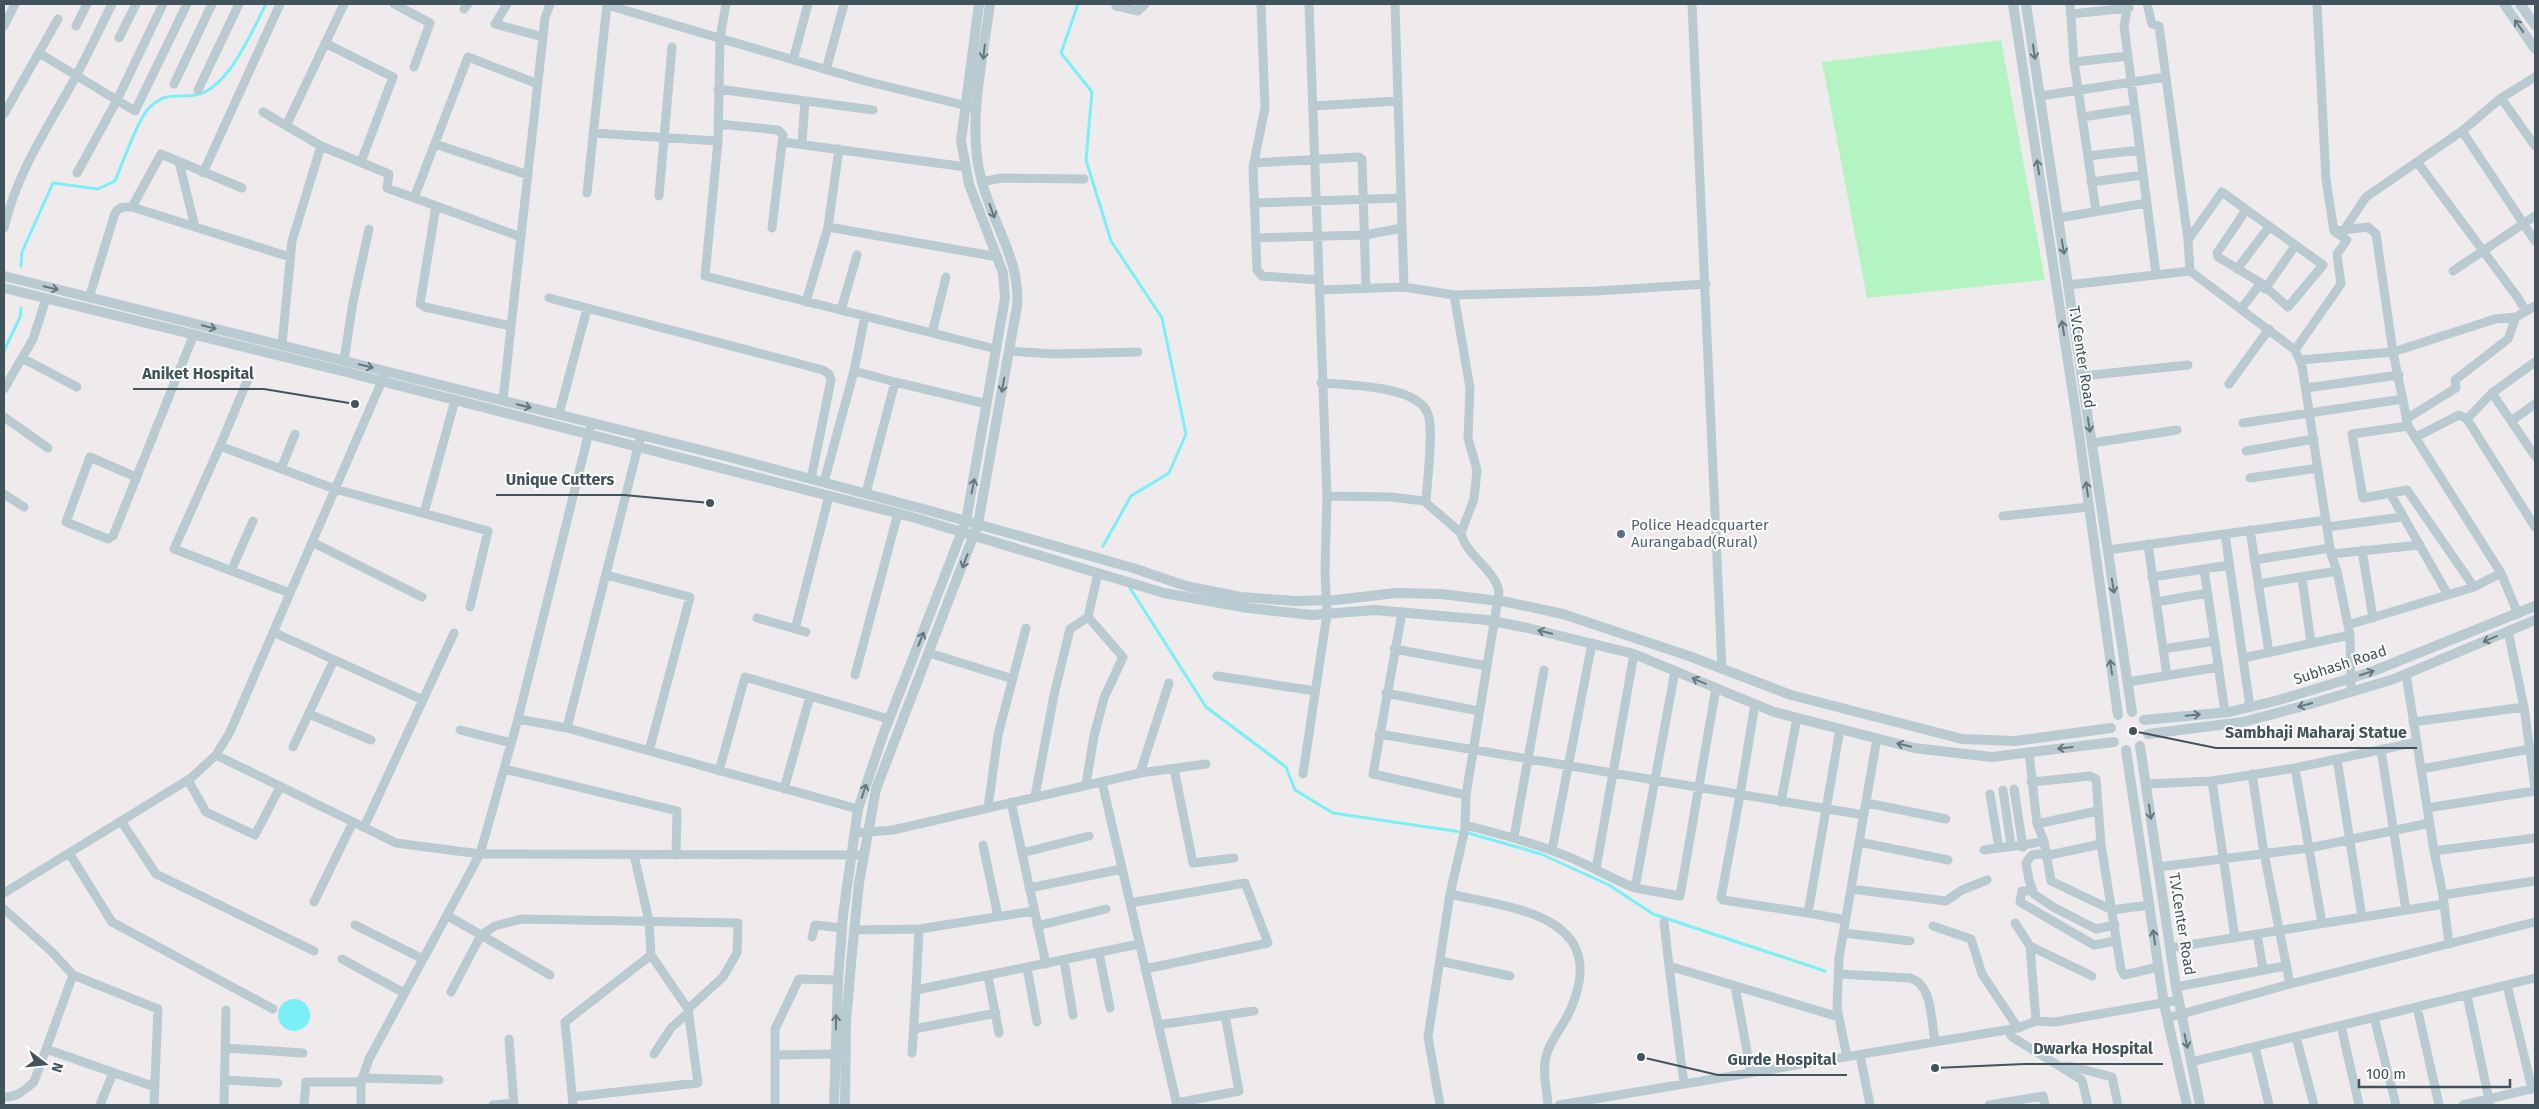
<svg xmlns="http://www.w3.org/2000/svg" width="2539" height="1109" viewBox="0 0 2539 1109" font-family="'Fira Sans',sans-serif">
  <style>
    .green { fill: #b3f4c2 }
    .water { fill: #7af0f6 }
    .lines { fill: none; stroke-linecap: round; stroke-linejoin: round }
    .stream { stroke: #7af0f6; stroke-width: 3 }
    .minor { stroke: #bacad1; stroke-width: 9 }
    .tertiary { stroke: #bacad1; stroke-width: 10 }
    .oneway { stroke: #66777e }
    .service-dot { fill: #5c6f8a; stroke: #fff; stroke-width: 2 }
    .labels { text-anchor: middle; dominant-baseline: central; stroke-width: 4; stroke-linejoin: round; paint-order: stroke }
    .street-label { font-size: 15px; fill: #42535b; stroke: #fff }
    .service-label { font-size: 15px; fill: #4e5e75; stroke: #fff; text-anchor: start }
    .leader { fill: none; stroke: #42535b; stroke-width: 2 }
    .callout-dot { fill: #42535b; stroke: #fff; stroke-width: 2 }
    .callout-label { font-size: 16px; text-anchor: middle; font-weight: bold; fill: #42535b; stroke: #fff; stroke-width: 4; stroke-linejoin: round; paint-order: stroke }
  </style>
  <rect width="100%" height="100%" fill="#efebec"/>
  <path class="green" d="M2001,40l44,240 -178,18 -45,-236z"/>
  <path class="water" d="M278 1015a16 16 0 1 1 32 0a16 16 0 1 1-32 0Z"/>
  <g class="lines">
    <path class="stream" d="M1078,4l-17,49 31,39 -6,68 25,81 51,77 24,116 -17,39 -38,23 -28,50
      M21,266l1,-14 31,-69 45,6 17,-8c6,-14 24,-65 34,-73 18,-17 24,-10 46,-13 33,-5 57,-64 71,-91
      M4,351l16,-34 1,-9
      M1130,588l76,119 80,60 9,23 38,23 135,20 73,21 68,31 44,29 172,57"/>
    <path class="minor" d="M394,4l36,19 -16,44
      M507,4l-12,20 48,13
      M726,4l-6,34 -2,103 -13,135 291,73
      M1261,4l4,104 -12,59 4,103 5,6 57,4
      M1395,4l9,283
      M1692,4l30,665
      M2070,4l4,58 22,149
      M2128,4l-4,22 32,248
      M2147,4l5,20 7,2 29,214 2,31
      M2317,4l9,176 8,51 34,-4 8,7 17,118 15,74 93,147 17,41
      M607,5l258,76 107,26
      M1116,6l22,5 7,-7
      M464,9l4,-5
      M2071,14l58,-6
      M4,26l11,-22
      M76,26l11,-22
      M119,38l17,-34
      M325,43l68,34 -32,85
      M39,53l96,58 52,-107
      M793,60l15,-56
      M2074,62l54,-6
      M826,70l18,-66
      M174,84l38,-80
      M718,89l155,21
      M198,90l41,-86
      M2040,96l126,-19
      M2501,98l34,48
      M1313,106l85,-5
      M263,112l58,34 68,28 -2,14 134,49
      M4,114l54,-95
      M2082,117l52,-8
      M718,124l60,6 5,5 -11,93
      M286,126l58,-122
      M2462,131l73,110
      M593,133l125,8
      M783,142l183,25
      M435,144l93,31
      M802,144l3,-43
      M839,149l-11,78 170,30
      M2088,156l52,-6
      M179,162l16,65
      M1254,163l105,-6 3,2 4,130
      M2418,163l100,135 7,12
      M77,173l40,-73 46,-96
      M203,173l77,-169
      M982,182l19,-4 83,1
      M2091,182l52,-7
      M587,193l20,-189
      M659,196l13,-149
      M414,198l54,-141 70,27
      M1254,203l147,-5
      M436,206l-16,98 5,3 86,19
      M132,207l29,-53 81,34
      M2058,218l89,-15
      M4,228c14,-59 44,-100 72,-152 13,-24 24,-48 36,-72
      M2344,230l22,-33 96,-66 39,-33 34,-21
      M1256,238l109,-3 37,-7
      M2188,240l34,-48 101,73 -35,42 -27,-24 -43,-26 -1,-4 29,-43
      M2237,269l32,-42
      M2453,271l82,-55
      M2068,285l122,-14 105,79 7,16 29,188 6,17 13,64 1,57
      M2265,289l30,-43
      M1319,290l85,-3 50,8 143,-4 109,-7
      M89,298l26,-85c5,-7 9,-6 17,-6l158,50
      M549,298l274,72 6,4 2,6 -20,99
      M806,302l22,-75
      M2241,309l20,-26
      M841,310l16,-55
      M865,316l-11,55 41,11
      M932,333l14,-56
      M282,345l10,-104 29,-95
      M2295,350l46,-66 -4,-30 10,-14 -13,-9
      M1009,351l45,3 84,-2
      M22,358l55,29
      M2300,360l93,-8 102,-33 21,-2 19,-11
      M344,361l9,-59 16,-73
      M2082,376l106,-11
      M248,379l-28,67 115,43 153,42 -18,76
      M1321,383c25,2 97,2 107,31 6,17 -1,68 -2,88
      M2229,384l40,-55
      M2306,388l93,-13
      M4,389l29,-50 13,-40
      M2492,393l43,63
      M503,400l42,-382 5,-14
      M559,414l28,-105
      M4,417l44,31
      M2406,419l50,-31 -1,-8 53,-41 8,-22
      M2467,419l25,-26 43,-31
      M2511,421l24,-17
      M2243,423l160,-24
      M2408,426l-56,8 11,64 44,-8 67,97
      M2416,437l43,-22 8,4 68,108
      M2092,443l85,-13
      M220,446l-46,103 116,44
      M2246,451l68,-12
      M281,469l14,-35
      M136,477l-46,-20 -24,65 42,17 5,-3 81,-202
      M2250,478l68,-10
      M824,482l30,-111
      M866,493l29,-111 92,22
      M2390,493l58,102
      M4,494l20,13
      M1327,496l64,1 33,4 37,32
      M424,513l31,-113
      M2003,516l86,-9
      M2327,527l75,-10
      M2250,530l19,123
      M2225,534l25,173
      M312,542l110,55
      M2148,544l19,132
      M2108,550l218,-30
      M2362,550l11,68
      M2331,554l89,-9
      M2254,560l76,-12
      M2204,569l21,143
      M231,571l22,-50
      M606,575l84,22 -41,154
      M2152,577l78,-12
      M2302,578l9,65
      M2258,584l79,-13
      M2156,602l52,-9
      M1402,613l-29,161 93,21
      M1088,617l10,-44
      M757,618l49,14
      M2348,625l126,-38 27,-14
      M795,629l34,-133
      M273,632l150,68
      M1394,649l93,17
      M2163,649l52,-8
      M929,653l84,26
      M2243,658l107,-23
      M1675,671l-40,217 45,8 36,-208
      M2406,674l28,177 9,44 6,49
      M855,675l43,-162
      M1217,676l98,15
      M2128,682l91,-15
      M1386,693l93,18
      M1755,704l-15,91 -19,103 2,2 85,13
      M2524,707l11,81
      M309,714l62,26
      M518,719l49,9 291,81
      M2413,722l111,-15 -16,-76
      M567,728l74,-293
      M1840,729l-32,184 38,7
      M460,730l51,13
      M1379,734l485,81
      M293,747l41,-87
      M2381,750l25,160
      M2029,752l8,72 7,17 7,40 61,29 37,-5
      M216,755l180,88 84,11 384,1
      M2337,759l25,158
      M2295,768l27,155
      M504,769l173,42 -1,44
      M1174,769l19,94 41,-5
      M2421,769l109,-20
      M719,771l26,-94 144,42
      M1140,773l29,-90
      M1303,774l24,-160 -2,-42 2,-76 -18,-492
      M2252,774l12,79 26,131
      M188,780l18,32 49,23 25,-48
      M2212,781l23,157
      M1102,782l75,323
      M2031,782l59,-6 6,3 5,65 20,125 3,6 34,-8
      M2146,784l66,-3 83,-13 122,-26
      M784,789l26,-93
      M2014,789l9,58
      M2003,790l8,56
      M1990,794l9,54
      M1035,796l19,-101 16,-66 18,-12 35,40 -19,41 -10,38 -8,48
      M1011,802l35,162
      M1781,802l16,-84
      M1867,803l79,16
      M988,808l10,-73 28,-107
      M2427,808l108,-17
      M121,821l35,53 158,77
      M2037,824l60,-13
      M1465,825c36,9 70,18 104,32 22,9 43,22 66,31
      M364,827l90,-194
      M855,833l38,-3 247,-57 66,-9
      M1514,837l30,-167
      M1859,842l89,18
      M983,845l15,71
      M1552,850l40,-207
      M1984,850c21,-3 40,-4 60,-9
      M2434,851l101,-13
      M69,853l43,69 161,87
      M1022,853l67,-17
      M2046,853l-14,2 -6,8 3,17 5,14 19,13 43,22 19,-4
      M2045,856l56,-12
      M2158,867l151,-19 121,-25
      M1596,869l38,-215
      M1029,888l93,-19
      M1851,889l95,12 16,-11 25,-10
      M2033,891h-11l-2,11 74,43 21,-4
      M4,893l187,-115 25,-23 14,-23 154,-356
      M1450,894c62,14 159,21 122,112 -6,17 -21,32 -26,50 -4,16 1,34 2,49
      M2443,895l92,-14
      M314,902l39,-80
      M1130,903l115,-20 23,60 -123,26
      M4,909l48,43 21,23 85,34 -4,96
      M448,916l33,19 14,-9 26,-7 217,4 -1,30 -14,24 -35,32
      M1664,922l5,44
      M2015,923l15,23 62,30
      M355,925l68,34
      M1037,926l69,-17
      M1933,926l38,13 11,35 36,54
      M919,929l-3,61 223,-46
      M854,930l65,-1 115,-18
      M1844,933l66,8
      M2257,934l6,35
      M812,937l3,-12 27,3
      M2030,946l6,75
      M2170,948l274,-44
      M1099,953l11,55
      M342,959l62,34
      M1064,960l9,55
      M1440,961l70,15
      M1027,968l10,54
      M1839,974l71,4c23,6 21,44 25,64
      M988,976l11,57
      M2507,985l25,104
      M1735,986l16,87
      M2176,987l109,-21
      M451,992l30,-57 69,40
      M2467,995l23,110
      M2417,1007l22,98
      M2374,1017l22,88
      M2167,1018l123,-34 245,-62
      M1158,1025l96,-14
      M2341,1026l18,79
      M914,1029l82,-16
      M2008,1030l4,7 70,43 6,25
      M2296,1037l18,68
      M509,1039l5,66
      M2255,1047l14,58
      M225,1048l78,5
      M46,1049l109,38
      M912,1053l4,-63
      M654,1054l17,-26 18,-16
      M775,1055l60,-1
      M1860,1055l10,50
      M1847,1057l-10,-49 2,-50 38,-220
      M2191,1062l344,-84
      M2062,1067l8,-1 42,11 6,28
      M363,1078l76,2
      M225,1080l53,3
      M1684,1084l-15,-118 170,51
      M4,1097c13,1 20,-7 30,-15l39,-107
      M572,1097l126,-14 -10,-74 -37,-54 -2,-34 -15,-66
      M1176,1103l63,-12 -14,-76
      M100,1105l13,-32
      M224,1105l2,-95
      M304,1105l2,-23h55
      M361,1105v-23l8,-23 111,-205 38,-135 72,-291
      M493,1105l21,-2
      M573,1105l-8,-83 86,-67
      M775,1105v-76l24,-50 39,1
      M1440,1105l-12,-68 22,-143 15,-65 1,-34 33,-203c-4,-23 -33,-36 -38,-59l13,-34 3,-29 -9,-32 2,-50 -16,-93
      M1559,1105l459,-77 18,-7 19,1 124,-22
      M1989,1105l54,-9 2,9
      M2463,1105l72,-17"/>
    <path class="tertiary" d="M2013,4l64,416 41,295
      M2026,4l106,708
      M2504,4l31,45
      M2520,4l15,21
      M4,276l721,180 202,54 206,58 53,18 55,11 54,4 40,-1 61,-7 45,1 66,8 56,12 126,42 102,39 171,44 53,2 96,-13
      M4,288l342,84 566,145 252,76 84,15 64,7 63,-5 112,10 41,8 106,26 140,58 140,36 78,9 122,-15
      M2144,720l85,-8 50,-12 92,-28 164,-66
      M2148,734l95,-12 71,-19 80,-24 141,-59
      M2140,746l36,241 24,118
      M2126,750l38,254 23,101
      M834,1105l4,-125 5,-65 15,-106 25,-74 83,-214 39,-223 -2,-25 -34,-89 -8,-43 18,-137
      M845,1105l1,-83 5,-59 8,-80 17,-94 102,-265 39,-218c4,-44 -24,-82 -35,-124 -16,-55 1,-122 8,-178"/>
  </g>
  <defs><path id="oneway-shaft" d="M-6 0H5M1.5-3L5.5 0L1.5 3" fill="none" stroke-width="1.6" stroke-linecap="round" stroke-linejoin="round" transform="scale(1.25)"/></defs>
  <g class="oneway">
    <use href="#oneway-shaft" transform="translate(2519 26) rotate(-125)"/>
    <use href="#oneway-shaft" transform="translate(984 52) rotate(97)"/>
    <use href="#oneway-shaft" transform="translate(2034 52) rotate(82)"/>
    <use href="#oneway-shaft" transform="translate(2038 167) rotate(-99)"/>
    <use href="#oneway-shaft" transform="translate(992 211) rotate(70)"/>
    <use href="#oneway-shaft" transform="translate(2063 247) rotate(81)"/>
    <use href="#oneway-shaft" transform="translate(51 288) rotate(14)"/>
    <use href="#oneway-shaft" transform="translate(209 327) rotate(14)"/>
    <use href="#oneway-shaft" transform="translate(2063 328) rotate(-99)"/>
    <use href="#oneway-shaft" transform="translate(366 366) rotate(14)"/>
    <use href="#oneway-shaft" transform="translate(1003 385) rotate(100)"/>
    <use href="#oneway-shaft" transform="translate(524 406) rotate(14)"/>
    <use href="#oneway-shaft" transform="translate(2089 425) rotate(81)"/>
    <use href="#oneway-shaft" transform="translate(973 486) rotate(-79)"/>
    <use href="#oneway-shaft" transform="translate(2087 489) rotate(-98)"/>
    <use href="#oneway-shaft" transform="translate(965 561) rotate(111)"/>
    <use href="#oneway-shaft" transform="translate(2113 586) rotate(81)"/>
    <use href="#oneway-shaft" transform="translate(1545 632) rotate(-166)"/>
    <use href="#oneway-shaft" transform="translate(921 639) rotate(-68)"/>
    <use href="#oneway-shaft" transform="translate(2490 639) rotate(157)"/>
    <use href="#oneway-shaft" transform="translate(2111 667) rotate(-98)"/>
    <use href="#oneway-shaft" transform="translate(2367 673) rotate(-18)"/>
    <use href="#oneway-shaft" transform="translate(1699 681) rotate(-157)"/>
    <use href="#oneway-shaft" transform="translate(2305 705) rotate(165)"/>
    <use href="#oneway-shaft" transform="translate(2193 715) rotate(-5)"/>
    <use href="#oneway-shaft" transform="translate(1904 745) rotate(-166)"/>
    <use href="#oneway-shaft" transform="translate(2065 748) rotate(173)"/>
    <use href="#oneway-shaft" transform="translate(864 791) rotate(-72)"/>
    <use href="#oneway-shaft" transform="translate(2150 812) rotate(82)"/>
    <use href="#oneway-shaft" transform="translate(2154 937) rotate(-99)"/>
    <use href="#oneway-shaft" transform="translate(836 1022) rotate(-89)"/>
    <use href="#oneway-shaft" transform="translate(2186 1041) rotate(78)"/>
  </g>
  <circle class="service-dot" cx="1621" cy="534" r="5"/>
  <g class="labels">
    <g class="street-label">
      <text transform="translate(2082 357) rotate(81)">T.V.Center Road</text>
      <text transform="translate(2340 665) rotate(-18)">Subhash Road</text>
      <text transform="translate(2182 924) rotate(81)">T.V.Center Road</text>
    </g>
    <g class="service-label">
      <text x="1631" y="525">Police Headcquarter<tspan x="1631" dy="17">Aurangabad(Rural)</tspan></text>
    </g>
  </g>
  <path class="leader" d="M355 404L264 389H133M710 503L624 495H496M2133 731L2216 748H2417M1935 1068L2024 1064H2163M1641 1057L1718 1075H1847"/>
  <g class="callout-dot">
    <circle cx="355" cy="404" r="5"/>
    <circle cx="710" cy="503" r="5"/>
    <circle cx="2133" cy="731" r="5"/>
    <circle cx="1935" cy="1068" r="5"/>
    <circle cx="1641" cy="1057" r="5"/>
  </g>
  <g class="callout-label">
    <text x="198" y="379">Aniket Hospital</text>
    <text x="560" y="485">Unique Cutters</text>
    <text x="2316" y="738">Sambhaji Maharaj Statue</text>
    <text x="2093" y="1054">Dwarka Hospital</text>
    <text x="1782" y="1065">Gurde Hospital</text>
  </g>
  <rect width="2539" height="1109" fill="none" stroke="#42535b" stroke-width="10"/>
  <g transform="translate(45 1064) rotate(106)" stroke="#ffffff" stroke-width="4" paint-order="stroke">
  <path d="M0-4L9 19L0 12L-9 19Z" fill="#42535b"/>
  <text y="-8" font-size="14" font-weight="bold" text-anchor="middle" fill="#42535b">N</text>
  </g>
  <path d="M2359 1079v8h151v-8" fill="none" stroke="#42535b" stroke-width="2.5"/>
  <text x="2366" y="1079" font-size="15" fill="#42535b" stroke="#ffffff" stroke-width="4" paint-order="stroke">100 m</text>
</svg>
